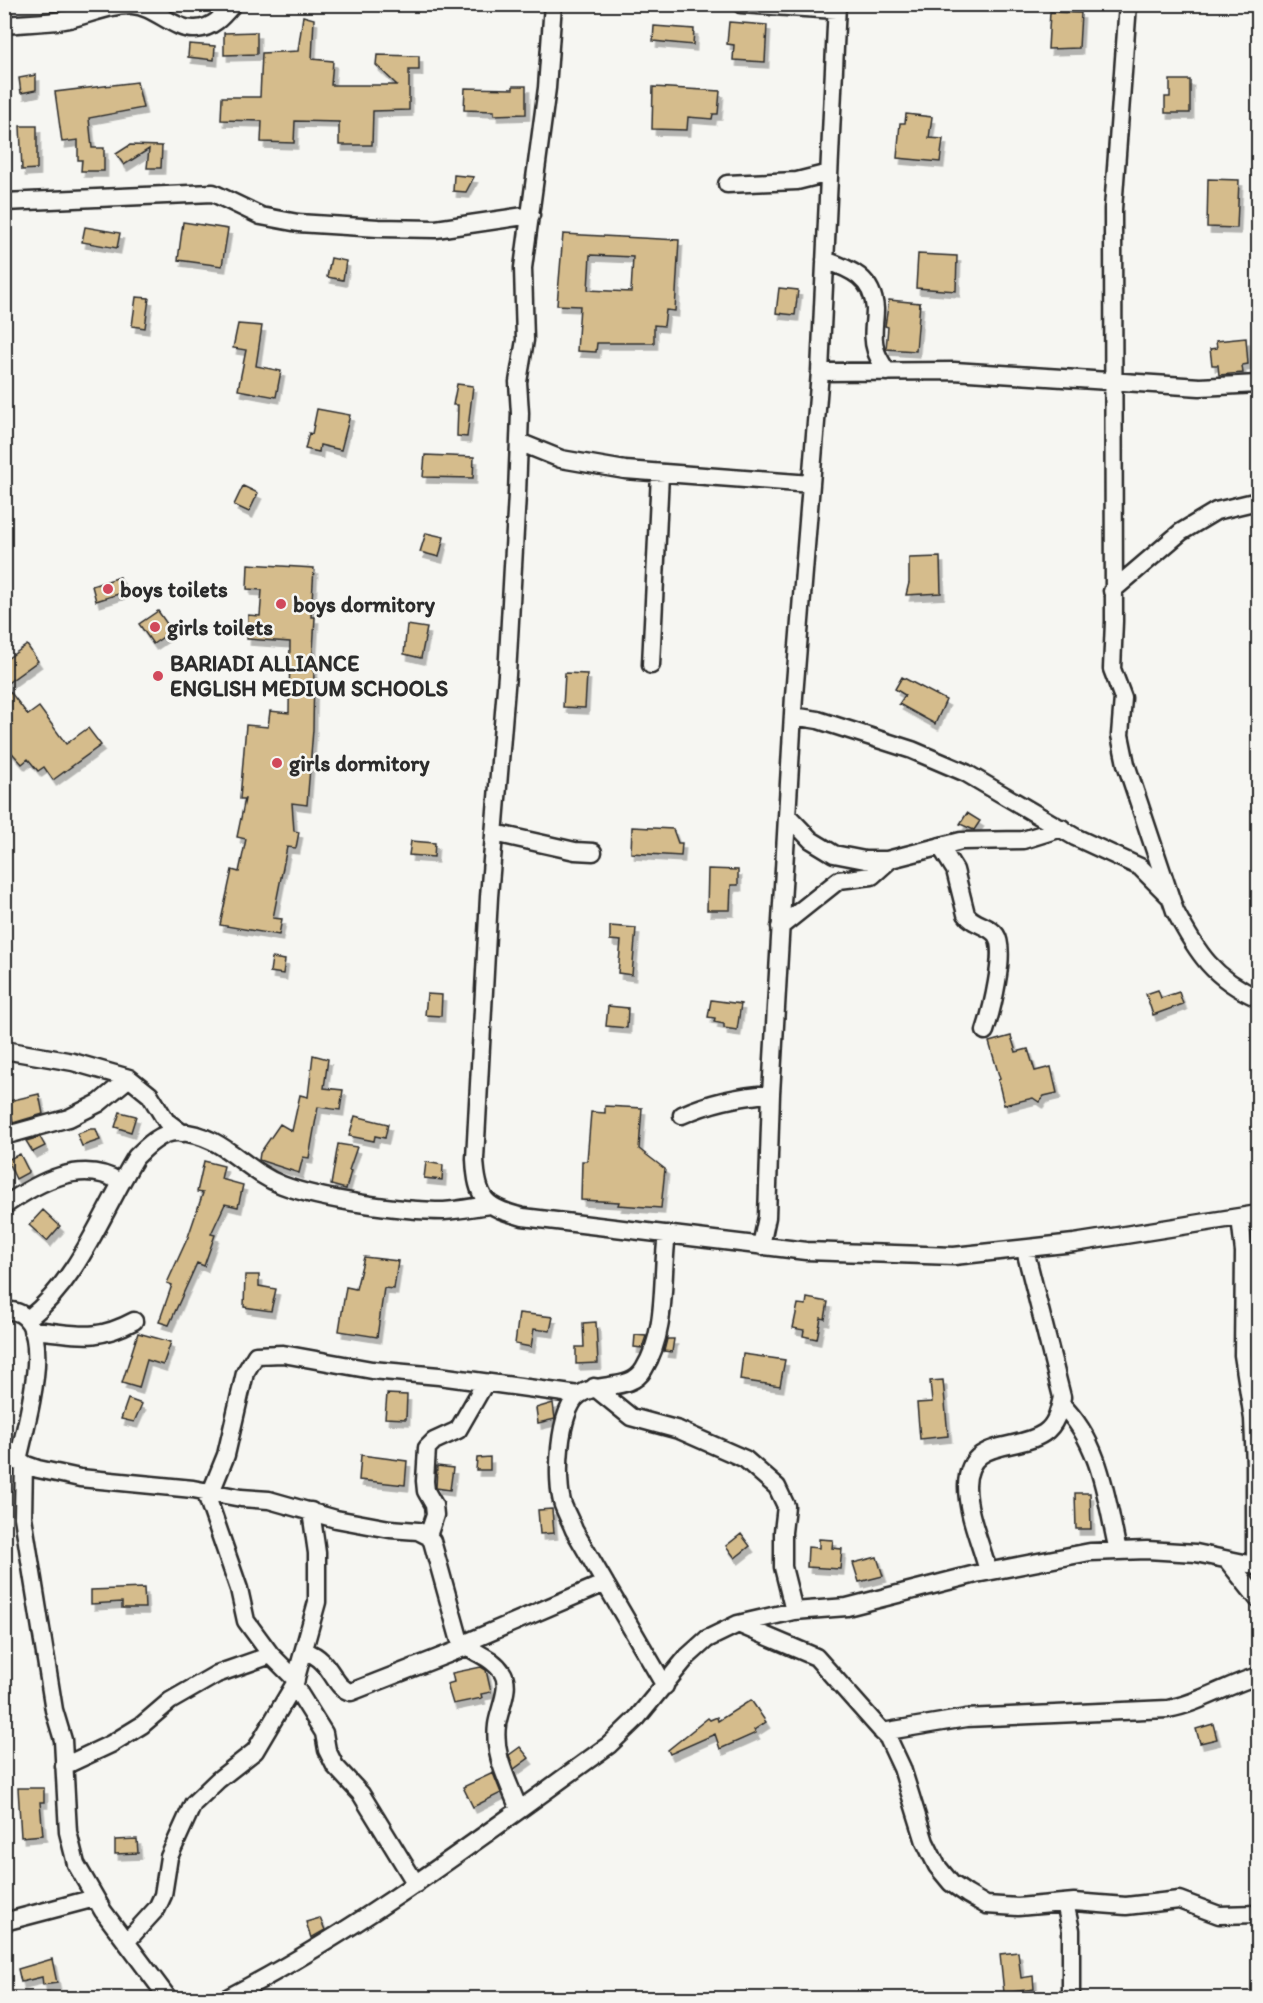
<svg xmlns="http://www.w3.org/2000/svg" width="1263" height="2003" viewBox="0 0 1263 2003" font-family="Itim,sans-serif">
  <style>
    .building { fill: #d5bc8c; stroke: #2b2b2b; stroke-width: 1.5; fill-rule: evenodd; filter: url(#shadow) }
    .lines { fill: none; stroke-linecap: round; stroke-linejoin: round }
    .street-casing { stroke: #2b2b2b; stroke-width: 21 }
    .street { stroke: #f6f6f2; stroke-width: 16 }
    .poi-dot { fill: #d1495b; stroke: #f6f6f2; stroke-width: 2 }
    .labels { text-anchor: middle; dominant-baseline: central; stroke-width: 5; stroke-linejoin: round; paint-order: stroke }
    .poi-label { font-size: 22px; font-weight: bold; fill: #2b2b2b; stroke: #f6f6f2; text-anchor: start }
  </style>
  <defs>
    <filter id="shadow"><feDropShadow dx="3.5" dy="6" stdDeviation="0" flood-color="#0004"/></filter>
  </defs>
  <rect width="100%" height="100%" fill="#f6f6f2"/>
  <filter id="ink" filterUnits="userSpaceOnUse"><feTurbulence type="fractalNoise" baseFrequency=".0167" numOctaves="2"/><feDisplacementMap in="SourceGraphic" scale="12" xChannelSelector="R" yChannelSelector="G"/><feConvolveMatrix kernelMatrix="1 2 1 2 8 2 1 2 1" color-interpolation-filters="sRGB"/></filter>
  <g filter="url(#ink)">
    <path class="building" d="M1050,12l31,1 -2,35 -31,1z
      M303,16l11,3 -2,40 21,2 -2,24h66l-21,-20 1,-10 42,1v14h-10v40l-36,1 -1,34h-33v-23l-44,-1 -1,22 -33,-1 1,-21 -41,-1 1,-23h38l2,-44 36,-2z
      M729,22l38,3 -2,37 -32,-2 1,-15 -7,-1z
      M654,26l40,3 -1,16 -40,-4z
      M257,32v22l-33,1v-22z
      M189,44l26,2 -1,14 -26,-3z
      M36,75v15l-15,3 -2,-15z
      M1170,80h20v33h-25v-16h5z
      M137,82l6,26 -54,10 3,30h12v23h-23l1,-11h-4v-20l-16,2 -7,-50z
      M513,86h13v28l-32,1v-4l-30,-1 1,-22 48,1z
      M653,87l67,4 -2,23h-5l-1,5 -24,-2 -1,13 -35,-1z
      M906,114l26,3 -3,21 14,1 -3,23 -43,-4 3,-35h5z
      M20,126h17v43l-15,1z
      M130,145l32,1 -1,22h-14l2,-19 -25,16 -8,-11z
      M454,175l20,2 -8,15 -13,-1z
      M1208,179l31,1 -2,48 -30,-1z
      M183,222l45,7 -6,37 -44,-6z
      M85,227l35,6 -3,15 -35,-6z
      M563,234l116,6 -4,71 -9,-1 -2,16 -10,-1v18h-57l-1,9 -19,-1 3,-45 -23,-1zM590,255l43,2 -2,35 -43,-2z
      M918,254l39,2 -1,35 -40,-3z
      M331,258l15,3 -3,19 -16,-3z
      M779,288l19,2 -3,25 -19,-2z
      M136,297l13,1 -4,30 -13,-2z
      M889,300l31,3 -4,48 -30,-2 2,-22 -3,-1z
      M238,324l24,2 -6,40 25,5 -5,26 -38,-7 8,-40 -13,-2z
      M1246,338l2,26 -6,1 1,8 -24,2 -1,-10h-6l-2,-16 7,-1 -1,-7z
      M457,384l16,2 -6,51 -10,-1 1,-31h-5z
      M317,409l33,6 -9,35 -21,-5 -1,7 -14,-3 4,-16 3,1z
      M425,455l49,2 -1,21 -50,-1z
      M243,486l15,7 -9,19 -15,-7z
      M426,533l18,4 -5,20 -19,-5z
      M940,557l1,36 -35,2 3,-12v-25z
      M248,564l66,4 -3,49h4l-3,51h2l-1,62 -6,75 -15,-2 2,28 5,1 -3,16 -9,-1 -14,71 9,1 -3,16 -59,-10 12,-55 7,2 7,-33 -9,-2 8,-38h-5l6,-74 22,2 2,-16 19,2 1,-71 -43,-3 1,-24 12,1 2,-26 -15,-1z
      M120,577l5,15 -29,9 -4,-15z
      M158,611l14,20 -19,13 -14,-20z
      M407,625l20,3 -6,30 -17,-4z
      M27,645l11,16 -33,24 23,30 11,-8 27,37 22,-16 13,17 -48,35 -9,-13 -6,4 -10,-12 -6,5 -18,-20 7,-8 -7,-9v-66z
      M565,673l22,1 -2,34 -22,-1z
      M902,677l44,23 -11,24 -36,-20 6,-9 -10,-6z
      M967,813l13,8 -6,9 -14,-6z
      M632,827l41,2 5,14h4l-1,13 -50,-3z
      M411,841l24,2 -1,14 -25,-2z
      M708,869l30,1v15h-7l-1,25h-23z
      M610,926l26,2 -4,47 -14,-2 3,-32 -11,-1z
      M272,958l13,2 -2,14 -13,-2z
      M1158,990l3,8 18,-6 4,12 -30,11 -7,-21z
      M427,994l15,1 -1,21 -16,-1z
      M711,1000l30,4 -4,26 -13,-2v-4l-10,-2 1,-4 -7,-1z
      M608,1006l20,2 -1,20 -21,-2z
      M1011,1036l5,16 12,-3 7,22 16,-4 6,26 -13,3 -5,6 -6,-4 -29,7 -6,-25 2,-1 -11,-37z
      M313,1055l15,4 -4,29 19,2 -3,20 -22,-3 -9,51 -6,-1 -4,16 -40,-13 1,-7 20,-29 12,7 8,-36 8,2z
      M39,1094l4,20 -30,9 -4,-22z
      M605,1106l37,2 -3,41 26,20 -4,39 -43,-3 1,-3 -38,-2 1,-39h5l4,-49 14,1z
      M120,1112l16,4 -5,16 -16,-5z
      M355,1116l33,8 -3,14 -10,-2 -1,5 -25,-5z
      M90,1129h6l4,11 -18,6 -5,-12z
      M40,1137l5,9 -12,6 -7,-11z
      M338,1144l19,3 -8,23 2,1 -5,18 -15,-4z
      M20,1154l9,18 -13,7 -9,-19z
      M204,1161l20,5 -3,13 22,6 -5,22 -13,-3 -14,30 4,1 -11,31 -7,-3 -28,62 -10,-3 13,-37 -5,-2 21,-46 15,-44 -6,-1z
      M426,1162l17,3 -1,15 -18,-2z
      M43,1210l17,16 -13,15 -18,-16z
      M364,1257l34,4 -4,28 -10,-1 -7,49 -38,-6 7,-44 10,2z
      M245,1275h14v11l17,3 -5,22 -27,-4z
      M807,1298l21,4 -3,17 -4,-1 -4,21 -14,-3 1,-6 -11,-2 5,-24 8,1z
      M519,1313l34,4 -3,14 -16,-2 -3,18 -16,-3z
      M596,1322l2,41 -22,1v-17h8l-1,-24z
      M138,1333l33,9 -8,23 -16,-5 -8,28 -17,-5z
      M635,1335l11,1 -4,12 -8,-1z
      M667,1339h7l-2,13 -8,-1z
      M743,1354l42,6 -5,26 -40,-6z
      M943,1380l5,56 -28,3 -3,-36 15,-1 -2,-21z
      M387,1394l20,1 -1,24 -21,-1z
      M128,1399l14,5 -8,18 -13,-3z
      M553,1403l2,16 -17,4 -2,-15z
      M361,1455l46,6 -2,24 -46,-5z
      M490,1457v13h-14l1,-12z
      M437,1466l16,2 -3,22 -14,-2z
      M1075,1493h15l1,36h-15z
      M552,1509l2,24 -14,1 -2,-24z
      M741,1534l9,12 -15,12 -9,-12z
      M819,1539l14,1 -1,8 10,1 -2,20 -33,-2 1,-20 11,1z
      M877,1557l6,19 -24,6 -6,-19z
      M144,1588l1,20h-23v-6l-31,2v-14z
      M481,1667l5,3 5,22 -10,2 1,4 -29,6 -6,-20 7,-2 -2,-9z
      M751,1700l15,22 -12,8 2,3 -36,16 -5,-15 -45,20 -2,-4 40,-32 2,2 7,-3 1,4z
      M1213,1724l4,15 -17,4 -4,-14z
      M520,1747l9,11 -15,11 -5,-14z
      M493,1773l8,20 -28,14 -10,-20z
      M18,1788h26v14h-4l3,33 -22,2z
      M137,1839l1,14 -23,1v-14z
      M320,1918l5,12 -14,8 -5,-16z
      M1018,1952l3,26 12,-2 1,13 -30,4 -4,-39z
      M52,1959l5,24 -14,2 -1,-8 -21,5 -3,-13z"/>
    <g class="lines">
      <g class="street-casing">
        <path id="street" d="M553,4l-6,84 -24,180 2,72 -7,42 2,31 -3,81 -10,181 -18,222 -14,262c2,41 10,48 48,58l283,34 148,5 120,-13 184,-29
          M741,4l96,6
          M1128,4l-15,205 1,412 -2,48 11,29 -3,37 6,29 49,147c22,42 39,68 83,87
          M4,25c20,-2 41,-2 60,-5 23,-4 45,-16 68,-15 23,1 42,26 64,24 17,-1 26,-12 37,-25
          M727,184l70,-3 32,-8
          M4,202l209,-9 48,23 37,7 80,5 58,1 95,-14
          M825,260c26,9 48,18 50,49 0,14 -4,27 1,42 2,7 7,14 11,21
          M820,372l134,-1 246,16 58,-3
          M519,442l42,17 64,11 186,14
          M1112,591l69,-59 35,-21 42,-10
          M651,665l9,-191
          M793,716l25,4 94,30 54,23 109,64 65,30 28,28
          M787,815l24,25 23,14 31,6h22l74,-19 62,-1 39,-12
          M494,833l81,18 18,1
          M940,846l15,24 11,44c7,11 23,11 30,21 11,16 -5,78 -11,96
          M780,927l59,-47 33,-4 19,-17
          M4,1050l69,12 56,16 21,17 16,26 16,12
          M682,1115c29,-13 58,-19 89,-21
          M4,1136l65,-18 30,-15 30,-25
          M4,1206c34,-24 78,-48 116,-24
          M1240,1217l4,35 -1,103 10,64 2,47v100
          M761,1246l6,-29 4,-123 23,-398 26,-324 17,-368
          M4,1311c60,-5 19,121 14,150
          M28,1319c52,-41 74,-107 108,-162 10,-10 26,-26 42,-25 45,2 65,38 104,53 39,15 120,26 162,26 15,-1 30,-4 45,-6
          M32,1330c43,3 61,13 102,-9
          M594,1387l37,30 48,13 66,29 32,28 9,19 -3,26v35l11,44
          M1061,1404c40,39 45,94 57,147
          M4,1457l34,12 42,9 113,11 48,9 28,2 67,19 54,10 28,2 10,5 4,5 27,97c12,16 32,17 43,34 10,14 -3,37 -5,53 -4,32 12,57 22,85
          M24,1463l-1,54 31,193 9,30 5,92 8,32 27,47 65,87
          M205,1491l34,98 7,32 25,34 25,25
          M211,1492l15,-37 19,-82 11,-18 27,-1 89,16 67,6 140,19
          M428,1536l7,-21 -1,-10 -8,-14 -1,-10 2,-33 7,-7 24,-11 27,-47
          M1227,1560l31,39
          M988,1571c-7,-27 -21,-57 -21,-85 1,-49 49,-34 77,-53 12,-8 15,-22 18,-36l-37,-147
          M738,1624l78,33 72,81 14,30 23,74 12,24 14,17 16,11 19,11 32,2 56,-5 52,4 53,-6 40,15 39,-1
          M463,1644l142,-61
          M305,1651c29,10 26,36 46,41l115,-45
          M294,1685l30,48 3,17 8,16 26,28 55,90
          M665,1686l-91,-156c-3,-8 -8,-17 -11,-25 -8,-23 -5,-95 16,-110 19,-14 52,-3 65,-26 24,-39 17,-92 23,-135
          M882,1732l84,-14 202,-9c32,-6 59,-24 90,-33
          M64,1766l47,-22 31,-19 28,-24 47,-27 54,-19
          M1065,1903l6,27v68
          M4,1922l91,-24
          M126,1942l31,-34 6,-13 6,-38 24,-53 25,-24 37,-29 39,-66 23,-83v-49l-6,-42
          M227,1998c136,-70 258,-164 382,-253l28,-27 50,-61 20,-18 31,-15 56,-13 53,-4 129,-33 114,-22 57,-2 49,3 62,13"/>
      </g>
      <use href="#street" class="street"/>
    </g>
  </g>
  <g class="poi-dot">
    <circle cx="108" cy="589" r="6"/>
    <circle cx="281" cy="604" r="6"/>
    <circle cx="155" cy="627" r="6"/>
    <circle cx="158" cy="676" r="6"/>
    <circle cx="277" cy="763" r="6"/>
  </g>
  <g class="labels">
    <g class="poi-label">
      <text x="120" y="589">boys toilets</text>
      <text x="293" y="604">boys dormitory</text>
      <text x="167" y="627">girls toilets</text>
      <text x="170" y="663">BARIADI ALLIANCE<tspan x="170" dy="25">ENGLISH MEDIUM SCHOOLS</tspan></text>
      <text x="289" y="763">girls dormitory</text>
    </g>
  </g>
  <rect width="1263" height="2003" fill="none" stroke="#f6f6f2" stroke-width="24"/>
  <rect x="12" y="12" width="1239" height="1979" fill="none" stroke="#2b2b2b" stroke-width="2" filter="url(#ink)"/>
</svg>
